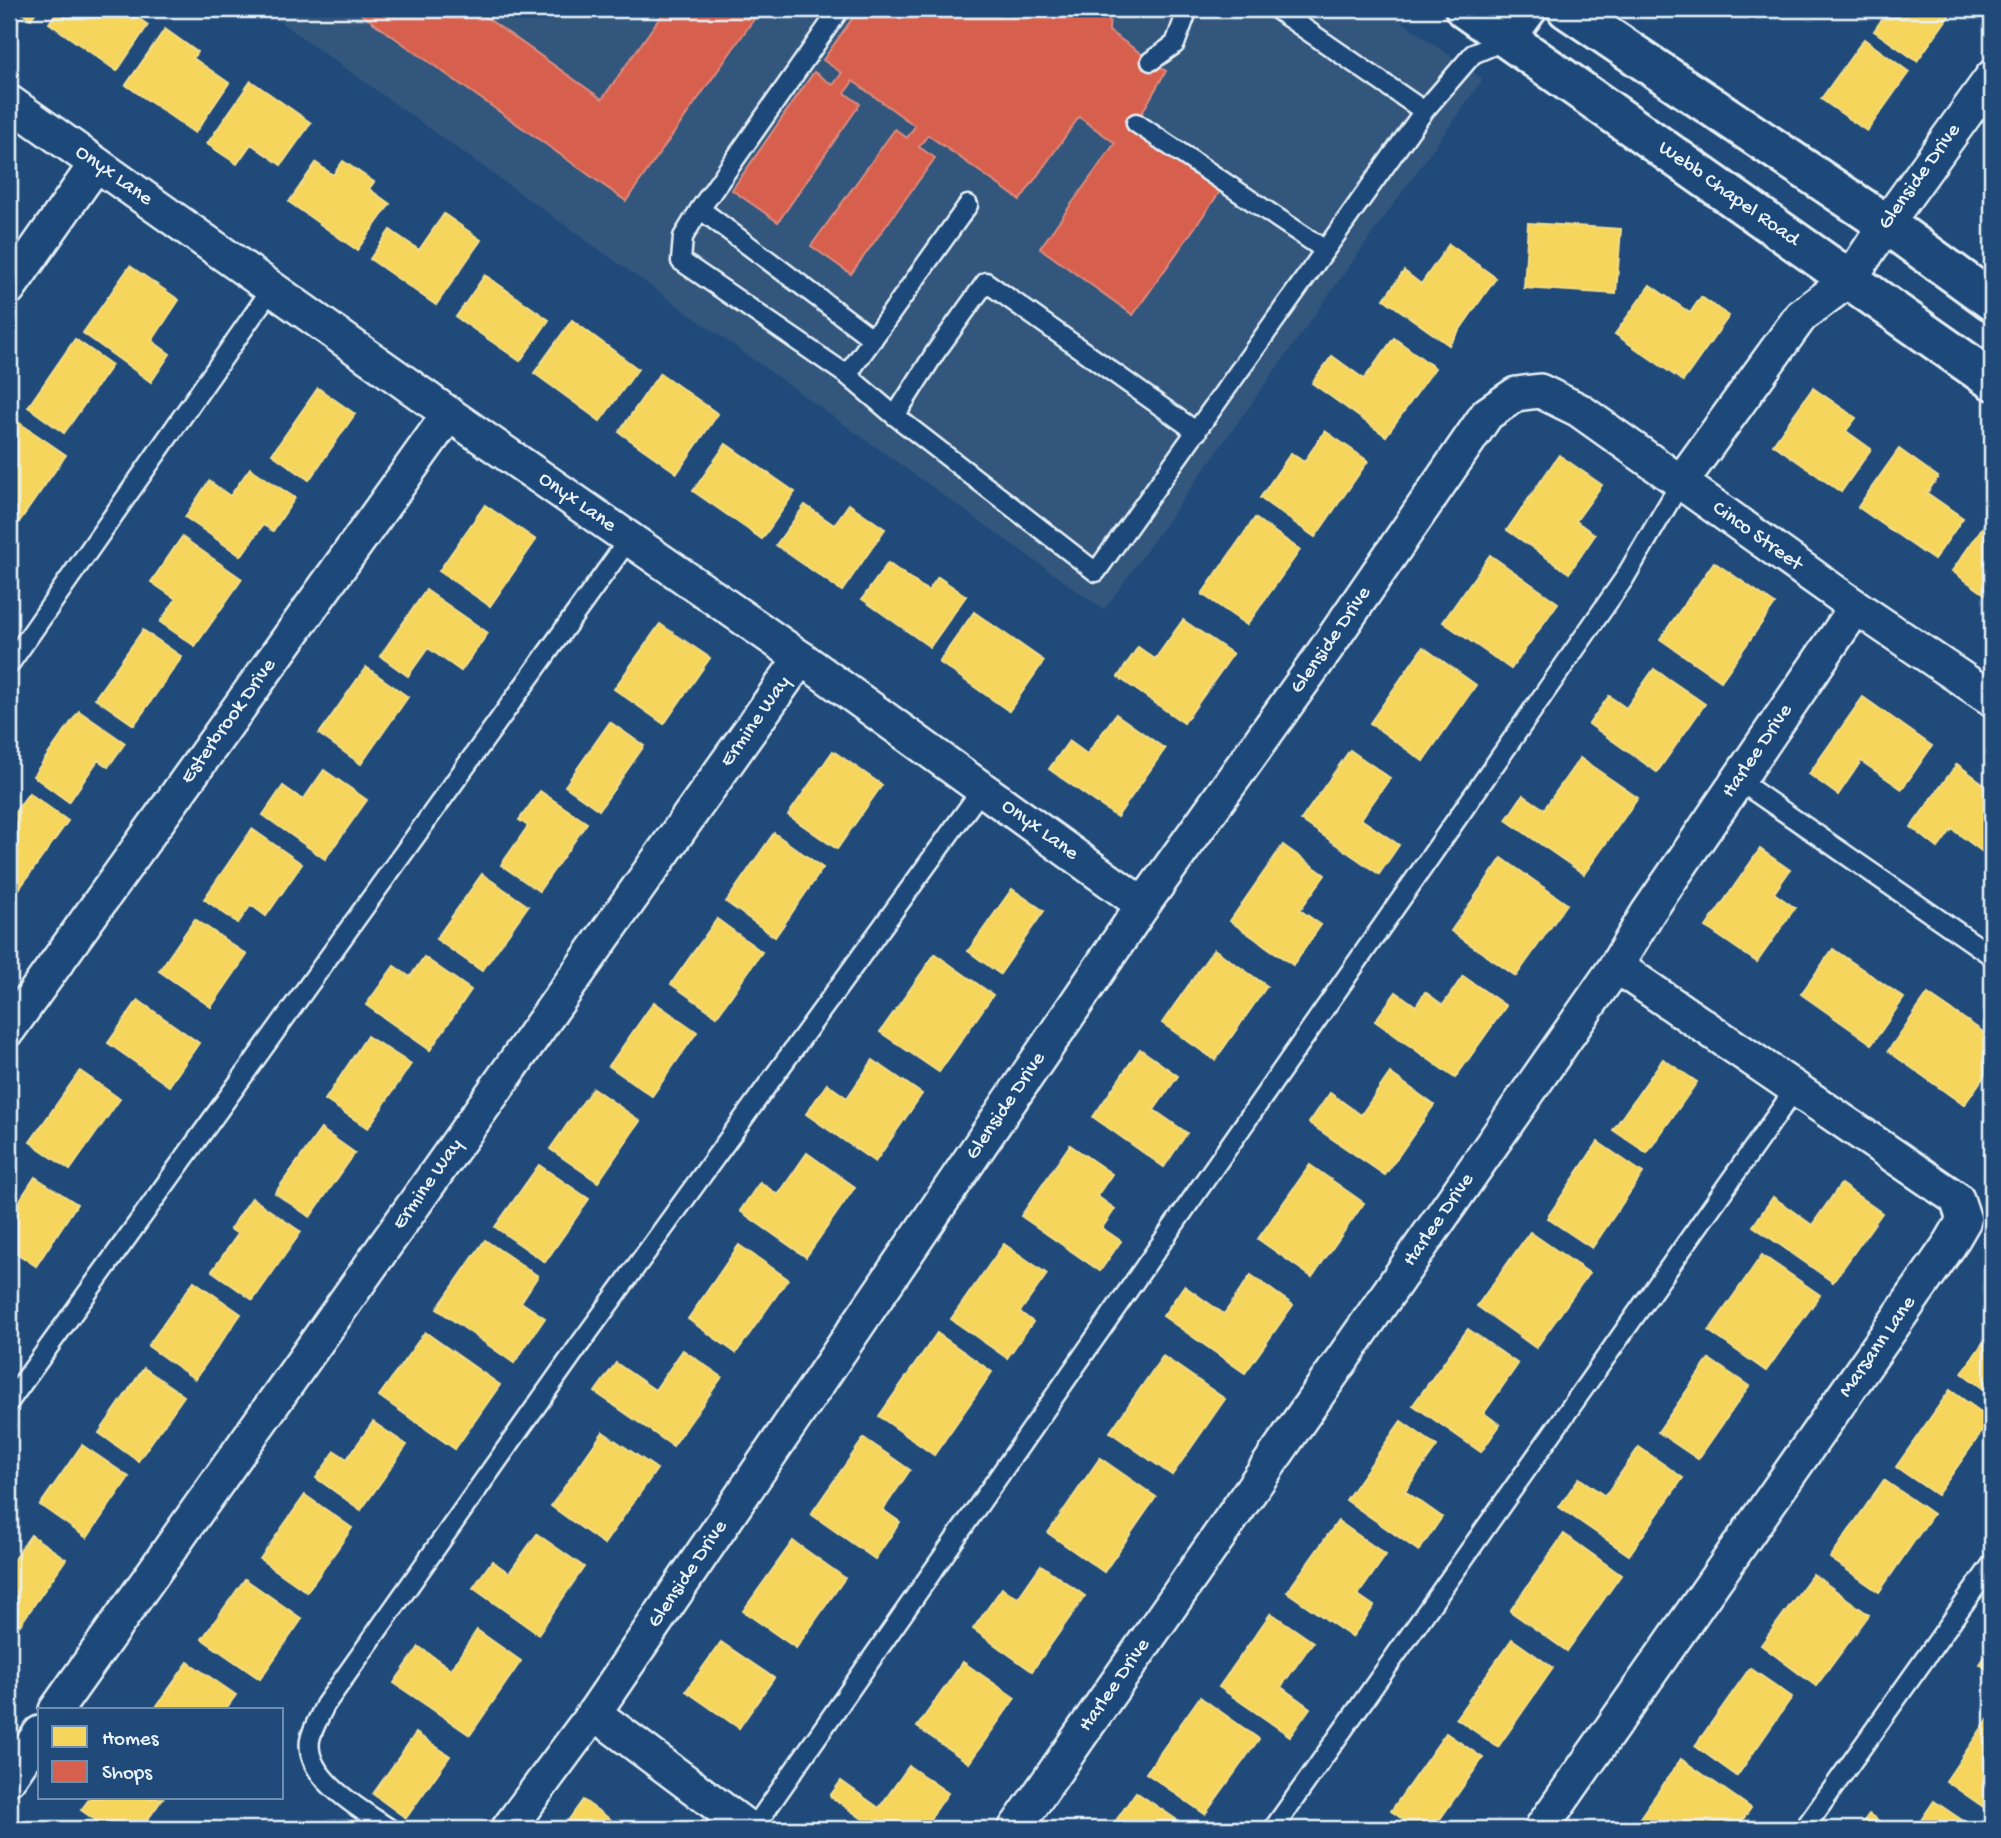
<svg xmlns="http://www.w3.org/2000/svg" width="2001" height="1838" viewBox="0 0 2001 1838" font-family="'Gochi Hand',sans-serif">
  <style>
    .built { fill: #32567c }
    .homes { fill: #f6d55c; stroke: #f2dd8b; stroke-width: 2 }
    .shops { fill: #d6604d; stroke: #db8c80; stroke-width: 2 }
    .lines { fill: none; stroke-linecap: round; stroke-linejoin: round }
    .lane-casing { stroke: #e8f1f8; stroke-width: 23 }
    .street-casing { stroke: #e8f1f8; stroke-width: 38 }
    .secondary-casing { stroke: #e8f1f8; stroke-width: 44 }
    .lane { stroke: #1f4a7a; stroke-width: 18 }
    .street { stroke: #1f4a7a; stroke-width: 33 }
    .secondary { stroke: #1f4a7a; stroke-width: 38 }
    .labels { text-anchor: middle; dominant-baseline: central; stroke-width: 7; stroke-linejoin: round; paint-order: stroke }
    .street-label { font-size: 21px; fill: #e8f1f8; stroke: #1f4a7a }
  </style>
  <rect width="100%" height="100%" fill="#1f4a7a"/>
  <filter id="ink" filterUnits="userSpaceOnUse"><feTurbulence type="fractalNoise" baseFrequency=".0143" numOctaves="2"/><feDisplacementMap in="SourceGraphic" scale="14" xChannelSelector="R" yChannelSelector="G"/><feConvolveMatrix kernelMatrix="1 2 1 2 8 2 1 2 1" color-interpolation-filters="sRGB"/></filter>
  <g filter="url(#ink)">
    <path class="built" d="M262,9h1122l99,70 -379,531z"/>
    <path class="homes" d="M16,9h22l-7,10z
      M59,9h66l23,16 -31,46 -68,-48z
      M1889,9h65l-37,52 -43,-30z
      M165,29l32,23 -4,6 36,25 -34,50 -69,-48z
      M1864,39l45,33 -42,59 -46,-32z
      M251,81l60,42 -30,42 -30,-21 -14,20 -30,-20z
      M343,161l31,21 -5,7 21,15 -33,46 -68,-48 27,-39 17,12z
      M444,214l37,26 -45,65 -66,-46 20,-29 29,20z
      M1528,223l93,6 -5,65 -92,-6z
      M1449,244l47,34 -47,67 -65,-46 20,-28 17,13z
      M130,266l49,34 -27,41 18,13 -19,28 -68,-49z
      M485,275l64,45 -29,41 -64,-44z
      M1650,285l40,28 11,-16 28,19 -46,65 -68,-47z
      M572,320l66,49 -38,52 -66,-48z
      M1394,338l41,30 -49,68 -74,-53 20,-27 32,23z
      M75,339l37,26 -48,68 -36,-26z
      M660,373l58,41 -41,59 -58,-41z
      M318,388l37,26 -46,66 -37,-26z
      M1813,388l43,30 -10,13 25,18 -30,43 -68,-48z
      M18,422l48,33 -47,67 -10,-8v-79z
      M1325,431l43,30 -53,76 -55,-39 31,-45 13,9z
      M726,444l69,48 -33,47 -69,-48z
      M1899,449l39,28 -11,16 36,25 -29,42 -76,-53z
      M1559,455l43,30 -26,36 19,14 -26,38 -62,-43z
      M250,468l45,30 -22,33 -10,-6 -22,31 -56,-39 24,-36 21,15z
      M849,504l36,25 -43,62 -66,-46 29,-40 29,20z
      M485,505l51,35 -46,66 -51,-35z
      M1255,518l45,32 -53,75 -45,-31z
      M1989,518l3,2v79l-40,-28z
      M182,537l60,42 -47,67 -35,-24 16,-23 -25,-17z
      M1490,555l68,48 -47,66 -68,-47z
      M1714,562l61,42 -54,77 -61,-42z
      M888,563l40,28 10,-14 28,19 -36,51 -68,-48z
      M426,590l62,43 -27,38 -33,-23 -20,28 -28,-20z
      M974,612l70,49 -35,50 -70,-49z
      M1183,620l50,34 -49,69 -66,-46 20,-30 17,12z
      M660,624l50,34 -46,66 -50,-35z
      M143,630l39,27 -48,68 -39,-27z
      M1423,647l53,38 -53,76 -53,-38z
      M366,667l42,30 -47,67 -42,-30z
      M1654,669l51,35 -48,68 -68,-48 20,-28 17,12z
      M1863,697l69,49 -30,43 -41,-28 -23,34 -29,-21z
      M79,711l46,32 -17,24 -10,-7 -29,42 -36,-26z
      M1116,714l49,35 -48,68 -68,-48 20,-28 18,13z
      M610,722l34,24 -45,64 -34,-24z
      M1350,750l40,28 -29,41 38,26 -20,29 -78,-54z
      M833,751l49,34 -45,64 -49,-34z
      M1580,758l58,40 -54,76 -78,-54 17,-25 21,14z
      M1957,764l35,26v69l-40,-30 -14,19 -27,-21z
      M324,770l43,30 -42,59 -62,-44 20,-29 20,14z
      M540,791l47,32 -48,68 -38,-26 27,-39 -9,-6z
      M29,793l39,28 -49,68 -10,-7v-62z
      M252,829l50,35 -36,52 -15,-11 -13,18 -34,-24z
      M774,833l49,35 -48,69 -49,-35z
      M1283,845l42,30 -25,35 21,15 -28,40 -63,-44z
      M1760,849l30,21 -16,23 21,15 -38,54 -51,-35z
      M1502,858l65,46 -51,72 -65,-45z
      M482,874l46,32 -46,65 -46,-32z
      M1012,889l32,22 -44,63 -32,-23z
      M195,919l52,36 -36,52 -52,-36z
      M717,919l45,33 -45,64 -46,-32z
      M1214,949l53,37 -52,74 -53,-37z
      M1833,949l71,49 -32,46 -71,-50z
      M935,954l58,41 -54,77 -59,-40z
      M424,957l47,33 -41,60 -64,-45 28,-39 16,11z
      M1463,976l43,30 -51,72 -80,-57 21,-29 20,14 9,-14 18,13z
      M1928,994l64,44v27l-28,40 -76,-54z
      M138,1000l61,43 -30,43 -61,-43z
      M654,1002l43,30 -45,64 -43,-30z
      M367,1036l44,28 -43,64 -43,-28z
      M1140,1049l38,27 -24,34 33,23 -23,34 -71,-50z
      M1663,1059l34,23 -50,71 -34,-23z
      M873,1060l49,34 -47,68 -69,-48 21,-30 20,14z
      M80,1071l40,28 -50,71 -40,-28z
      M1390,1073l44,32 -49,70 -76,-52 21,-30 31,22z
      M593,1088l47,33 -42,61 -48,-33z
      M321,1129l34,24 -45,64 -35,-24z
      M1598,1142l45,31 -51,75 -45,-30z
      M1070,1145l42,29 -15,22 18,13 -13,19 19,13 -21,30 -79,-55z
      M807,1153l48,34 -49,70 -66,-46 20,-29 18,13z
      M539,1165l50,34 -44,63 -50,-35z
      M1310,1165l54,38 -52,74 -54,-38z
      M35,1177l42,27 -41,62 -27,-18v-43l5,4z
      M1841,1184l41,29 -49,69 -80,-56 20,-29 39,28z
      M252,1198l49,34 -48,68 -41,-29 26,-37 -8,-5z
      M1530,1232l59,41 -53,75 -59,-42z
      M485,1240l53,36 -17,26 24,16 -31,45 -77,-54z
      M1004,1244l43,30 -27,38 13,10 -26,36 -56,-39z
      M739,1245l49,34 -52,74 -48,-34z
      M1762,1255l58,40 -54,76 -57,-40z
      M1251,1275l42,30 -48,68 -82,-57 21,-30 40,28z
      M194,1281l47,33 -46,65 -47,-33z
      M1468,1329l50,35 -34,49 16,12 -19,27 -68,-47z
      M1992,1330v65l-30,-22z
      M425,1332l75,53 -45,64 -76,-53z
      M937,1333l55,39 -58,83 -55,-39z
      M683,1350l39,27 -49,69 -78,-54 21,-29 39,27z
      M1163,1356l62,43 -53,76 -62,-43z
      M1709,1359l40,27 -51,73 -40,-27z
      M144,1368l40,28 -46,65 -39,-28z
      M1950,1390l41,29 -54,76 -41,-28z
      M1401,1421l36,25 -32,45 37,26 -23,34 -73,-51z
      M373,1422l34,23 -46,65 -45,-32 19,-27 12,8z
      M603,1432l54,37 -53,75 -53,-38z
      M864,1438l46,32 -27,40 17,12 -25,37 -64,-45z
      M82,1445l47,32 -42,61 -47,-33z
      M1639,1447l44,31 -54,77 -70,-48 20,-29 26,18z
      M1100,1458l56,39 -52,75 -56,-39z
      M1884,1480l49,34 -54,78 -49,-34z
      M305,1495l47,33 -45,64 -47,-33z
      M1338,1521l48,34 -28,40 16,11 -22,31 -65,-45z
      M537,1534l47,33 -46,67 -65,-46 19,-27 17,12z
      M1564,1534l57,41 -54,76 -57,-40z
      M31,1535l35,24 -46,66 -11,-7v-52z
      M793,1541l52,37 -49,70 -53,-37z
      M1041,1565l44,31 -53,75 -59,-42 29,-41 16,10z
      M1813,1574l56,41 -53,71 -55,-41z
      M245,1579l57,40 -42,60 -58,-40z
      M1271,1613l42,29 -32,45 29,21 -20,28 -71,-49z
      M477,1630l44,31 -51,74 -76,-52 25,-36 32,22z
      M1512,1639l41,29 -55,79 -42,-29z
      M721,1642l53,36 -35,50 -53,-37z
      M1992,1647v26l-12,-9z
      M188,1662l48,33 -11,15h-71z
      M963,1662l52,36 -46,65 -52,-36z
      M1750,1668l42,29 -55,79 -42,-30z
      M1200,1697l59,42 -54,75 -59,-41z
      M1992,1713v91l-4,6 -42,-29z
      M416,1733l34,23 -44,62 -33,-24z
      M1446,1733l37,25 -50,71h-16l-26,-18z
      M1681,1759l70,49 -15,21h-104z
      M909,1766l39,27 -25,36h-46l-47,-33 11,-15 38,27z
      M1136,1792l44,30 -5,7h-65z
      M90,1798h73l-22,31h-33l-27,-19z
      M583,1800l41,29h-62z
      M1934,1801l41,28h-60z
      M1869,1814l22,15h-33z"/>
    <path class="shops" d="M354,9h120l128,90 64,-90h95l-135,192z
      M859,9h251l-1,22 57,40 -30,52 88,63 -91,129 -93,-67 75,-105 -36,-26 -59,83 -92,-65 -9,12 16,11 -84,116 -40,-28 84,-117 12,9 8,-12 -62,-45 -8,12 15,11 -82,118 -46,-32 82,-118 19,13 9,-12 -19,-13z"/>
    <g class="lines">
      <g class="lane-casing">
        <path id="lane" d="M840,9l-140,200 -17,28 -2,24 166,114 48,41 201,156 328,-461 49,-57 35,-15
          M1276,9l148,102
          M1151,61l24,-17 13,-35
          M1136,123l189,127
          M700,209l173,130
          M847,375l121,-170
          M895,416l40,-63 51,-71 211,150
          M9,665l263,-377
          M1738,780l254,176
          M9,1402l620,-863
          M390,1829c-26,-18 -86,-50 -80,-89 2,-11 10,-24 15,-35l255,-361 402,-555
          M753,1829l871,-1250 57,-97
          M1273,1829l522,-740
          M1804,1829l188,-265"/>
      </g>
      <g class="street-casing">
        <g id="street">
          <path d="M1508,39l22,-30"/>
          <path id="s1" d="M9,102l440,312 352,244 342,247"/>
          <path d="M9,288l87,-124"/>
          <path id="s2" d="M1681,482l120,-166 49,-37 36,-55 106,-147"/>
          <path id="s3" d="M9,1029l440,-615"/>
          <path id="s4" d="M56,1710l745,-1052"/>
          <path d="M594,1713l155,116"/>
          <path d="M9,1778l31,-45"/>
          <path id="s5" d="M508,1829l86,-116 549,-808 176,-246 168,-245 29,-20 24,-3 39,19 277,197 136,92"/>
          <path id="s6" d="M1015,1829l601,-863 31,-52 209,-307"/>
          <path id="s7" d="M1541,1829l409,-585 14,-24 -7,-21 -341,-233"/>
        </g>
      </g>
      <g class="secondary-casing">
        <g id="secondary">
          <path id="s8" d="M1465,9l527,371"/>
          <path d="M1567,9l319,215 106,77"/>
        </g>
      </g>
      <use href="#lane" class="lane"/>
      <use href="#street" class="street"/>
      <use href="#secondary" class="secondary"/>
    </g>
  </g>
  <g class="labels">
    <g class="street-label">
      <text stroke="none"><textPath href="#s1" startOffset="128">Onyx Lane</textPath></text>
      <text stroke="none"><textPath href="#s2" startOffset="390">Glenside Drive</textPath></text>
      <text stroke="none"><textPath href="#s8" startOffset="322">Webb Chapel Road</textPath></text>
      <text stroke="none"><textPath href="#s1" startOffset="695">Onyx Lane</textPath></text>
      <text stroke="none"><textPath href="#s5" startOffset="2042">Cinco Street</textPath></text>
      <text stroke="none"><textPath href="#s5" startOffset="1446">Glenside Drive</textPath></text>
      <text stroke="none"><textPath href="#s4" startOffset="1211">Ermine Way</textPath></text>
      <text stroke="none"><textPath href="#s3" startOffset="378">Esterbrook Drive</textPath></text>
      <text stroke="none"><textPath href="#s6" startOffset="1309">Harlee Drive</textPath></text>
      <text stroke="none"><textPath href="#s1" startOffset="1262">Onyx Lane</textPath></text>
      <text stroke="none"><textPath href="#s5" startOffset="878">Glenside Drive</textPath></text>
      <text stroke="none"><textPath href="#s4" startOffset="644">Ermine Way</textPath></text>
      <text stroke="none"><textPath href="#s6" startOffset="742">Harlee Drive</textPath></text>
      <text stroke="none"><textPath href="#s7" startOffset="588">Marsann Lane</textPath></text>
      <text stroke="none"><textPath href="#s5" startOffset="312">Glenside Drive</textPath></text>
      <text stroke="none"><textPath href="#s6" startOffset="175">Harlee Drive</textPath></text>
    </g>
  </g>
  <rect width="2001" height="1838" fill="none" stroke="#1f4a7a" stroke-width="35"/>
  <rect x="18" y="18" width="1966" height="1803" fill="none" stroke="#e8f1f8" stroke-width="2.5" filter="url(#ink)"/>
  <rect x="38" y="1708" width="245" height="91" fill="#1f4a7a" stroke="#6f8dac" stroke-width="2"/>
  <rect x="52" y="1726" width="35" height="21" fill="#f6d55c" stroke="#6f8dac" stroke-width="2"/>
  <text x="102" y="1744" font-size="21" fill="#e8f1f8">Homes</text>
  <rect x="52" y="1761" width="35" height="21" fill="#d6604d" stroke="#6f8dac" stroke-width="2"/>
  <text x="102" y="1778" font-size="21" fill="#e8f1f8">Shops</text>
</svg>
